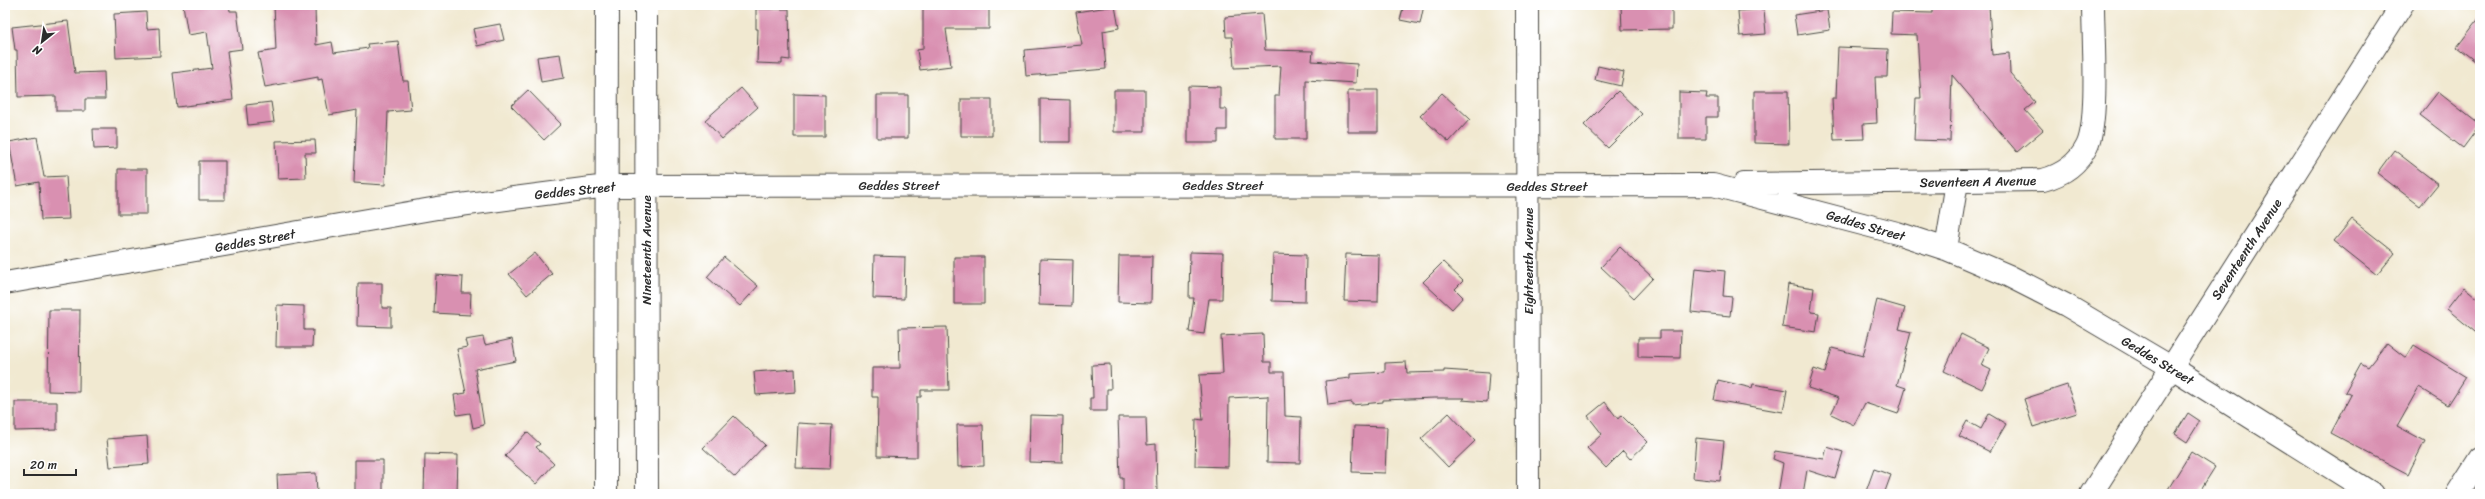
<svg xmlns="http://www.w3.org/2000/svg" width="2485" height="499" font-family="Sriracha,sans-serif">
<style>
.building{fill:#d990b1}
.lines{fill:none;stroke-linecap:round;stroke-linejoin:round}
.minor-casing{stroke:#494844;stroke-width:24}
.minor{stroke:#fff;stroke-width:22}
.labels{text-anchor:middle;stroke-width:4;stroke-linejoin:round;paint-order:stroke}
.street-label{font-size:13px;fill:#2b2b2b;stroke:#fff}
</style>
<rect width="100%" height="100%" fill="#fff"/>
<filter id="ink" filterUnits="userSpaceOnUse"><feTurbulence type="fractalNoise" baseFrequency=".025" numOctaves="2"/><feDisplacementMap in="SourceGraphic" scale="8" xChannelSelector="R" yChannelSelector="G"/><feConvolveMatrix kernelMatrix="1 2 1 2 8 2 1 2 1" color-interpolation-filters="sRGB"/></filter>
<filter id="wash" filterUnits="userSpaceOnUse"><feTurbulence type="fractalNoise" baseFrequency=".012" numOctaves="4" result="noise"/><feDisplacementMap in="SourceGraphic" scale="16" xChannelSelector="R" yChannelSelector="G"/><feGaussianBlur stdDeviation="0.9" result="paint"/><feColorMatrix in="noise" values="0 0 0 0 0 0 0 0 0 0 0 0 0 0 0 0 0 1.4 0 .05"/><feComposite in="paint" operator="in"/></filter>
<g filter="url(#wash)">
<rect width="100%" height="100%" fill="#f1e9d1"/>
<g id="blocks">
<path class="building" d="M183,5H229L230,11H237L242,49L227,51L233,100L177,107L173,73L212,68L207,32L188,35Z
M274,5L315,7L316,45L332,42L334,53L368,48L367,44L398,41L403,81H408L411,110L388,112L385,185L354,183L357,110L329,115L322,79L318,80V77L265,87L258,53L276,50Z
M923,5L989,6V29H946L951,66L920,70L917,50L923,49Z
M1404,5H1424L1420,24L1400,20Z
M1621,5H1672V29L1622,30Z
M1932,5H1989L1992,55L2009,53L2010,73L2035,102L2025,110L2043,130L2017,152L1952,75L1950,141L1914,140L1916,98H1921L1917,35L1891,34L1892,12L1932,13Z
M1115,6L1119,28L1103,31L1106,69L1026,76L1024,50L1082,45L1076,12Z
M756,9H789L790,60L782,59V64L757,63L758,29H756Z
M1764,9L1766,34L1740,36L1738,11Z
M1827,10L1830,30L1797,35L1794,15Z
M146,12L147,29L159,28L160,56L116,58L114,14Z
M1262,14L1265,50L1313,51L1312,61L1357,64L1356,83L1306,80V139H1275V96H1279L1281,66L1234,68L1232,37H1226L1225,17Z
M2480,17V65L2457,47Z
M68,21L75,73L104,72L105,99H85V111H56V96L18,97L17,50H15L12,27Z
M500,24L504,40L477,46L473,29Z
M1838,47L1888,49L1887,77H1875L1877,123L1863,124L1864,139L1834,140L1832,98H1836Z
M560,54L564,78L541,82L537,57Z
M1598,66L1624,72L1621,86L1595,80Z
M1188,86L1220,87V109H1227V130H1218V143H1188Z
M741,88L758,107L722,139L705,120Z
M528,90L561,124L544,140L511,106Z
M1114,90H1145V132H1114Z
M1348,90H1378V132H1348Z
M1618,91L1642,114L1608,148L1584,125Z
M1754,91H1788L1789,144L1754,143Z
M1679,92L1707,93L1706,98H1718V117H1706V139H1679Z
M2438,92L2480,125L2463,148L2420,115Z
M1442,93L1470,119L1449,142L1420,116Z
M794,94L825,95V137H794Z
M877,95H908V138H877Z
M961,99H992V136H961Z
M1040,99L1070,100V142H1040Z
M271,102L274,122L248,125L246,105Z
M93,129H117V148L94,149Z
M37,137L44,177L66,176L69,219L41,220L39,182L17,186L9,142Z
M315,140L316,153H305L306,178L278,179L276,141Z
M2394,150L2438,184L2420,206L2377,173Z
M199,161H225V200H199Z
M118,169H147V214H118Z
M2352,219L2395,253L2377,275L2334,241Z
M1620,247L1653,278L1634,298L1601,267Z
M1190,252L1223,253L1222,299H1209L1204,334L1189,332L1194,298H1189Z
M535,253L552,274L527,295L509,274Z
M1273,254L1306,255L1305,302L1272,301Z
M1346,254L1379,255L1378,302L1344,301Z
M874,256L905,257L904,299L873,298Z
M1119,256H1152L1151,303L1118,302Z
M724,257L758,286L740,306L707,277Z
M954,257H984V304H954Z
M1040,259L1073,260L1072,306L1039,305Z
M1443,262L1463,281L1455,289L1463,297L1452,309L1423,282Z
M1695,268L1725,271L1723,296L1732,297L1730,316L1691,312Z
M436,275L463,277L462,293H471L470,315L434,313Z
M358,283H382V308H391V327L357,326Z
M1788,284L1814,288L1811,312L1819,313L1816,332L1782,327Z
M2464,287L2480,300V336L2447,309Z
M1877,300L1905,308L1899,329L1911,332L1897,385L1906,388L1898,414L1865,403L1854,425L1831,414L1839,398L1808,388L1814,369L1825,373L1832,348L1863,356Z
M277,305L304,306V330H313L312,347H276Z
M49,310H80L79,392L48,391Z
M947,327L949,390H921V397H917V457L877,456L878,397H872V368H900L899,328Z
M1660,331H1681L1680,358L1638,357V338H1660Z
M1263,334L1264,362H1271V372H1284L1285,416L1301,417L1300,463L1267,462L1268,396L1229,398L1228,467L1195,466L1196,419L1203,420L1199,375L1223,374L1221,336Z
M1961,334L1989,348L1981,365L1991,370L1982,389L1944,371Z
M483,337L485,345L512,339L516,361L475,369L484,425L473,428L470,413L457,415L454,395L466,393L457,349L467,347L465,340Z
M2387,343L2406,358L2414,345L2466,377L2448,405L2419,387L2397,426L2425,441L2408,474L2331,433L2351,395L2345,392L2361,363L2368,367Z
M1406,362L1407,373L1444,372V370L1489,373L1487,402L1462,400L1465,398H1434L1383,400V402L1352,405V402L1328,405L1325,381L1350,378V374L1385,372V363Z
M1110,364L1111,389H1107V411H1090V398H1093L1092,365Z
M795,369L796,392L756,395L754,372Z
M1718,380L1752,388L1753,384L1787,390L1783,412L1714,400Z
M2067,385L2077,413L2033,427L2024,399Z
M15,402H57V430L15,431Z
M1605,402L1618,419L1621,415L1648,442L1630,459L1623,451L1606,468L1587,448L1602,434L1588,416Z
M1449,413L1475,441L1448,467L1421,439Z
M2188,413L2200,421L2187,442L2175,434Z
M1989,414L2006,424L1990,452L1959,436L1967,421L1981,429Z
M1030,415L1063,416L1062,463L1029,462Z
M734,416L765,445L735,477L703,448Z
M1118,417H1146L1147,445L1156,444L1157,494H1123V478H1120Z
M798,423L832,425L830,469L796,468Z
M957,425H983L984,466L958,467Z
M1354,426L1387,427L1385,473L1352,472Z
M527,432L540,444L536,447L554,464L536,484L505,456Z
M147,436L149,464L110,467L107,439Z
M1696,438L1724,441L1720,481L1693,478Z
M1827,447L1843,452L1835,479L1807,470L1803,494H1778L1783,463L1773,459L1775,451L1824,459Z
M2191,452L2215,467L2198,494H2165Z
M425,454L458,455L457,494H424Z
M355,460H383V494H355Z
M1874,469L1891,475L1884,494H1865Z
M316,473L317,494H278L277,475Z"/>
</g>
</g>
<g filter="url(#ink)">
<use href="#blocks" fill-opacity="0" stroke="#494844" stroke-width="1"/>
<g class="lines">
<g class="minor-casing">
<path id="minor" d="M646,5L647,494
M1527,5L1528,494
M1744,184L2043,180C2062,175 2078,164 2087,146C2099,122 2093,35 2093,5
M1946,249L1957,182
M5,283L437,208L607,186L1713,185L1897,233L1946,249L2007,275L2066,305L2171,367L2373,494
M606,494L607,5
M2091,494L2402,5
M2457,494L2480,458"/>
</g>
<use href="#minor" class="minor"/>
</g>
</g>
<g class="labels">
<g class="street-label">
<text transform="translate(1978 181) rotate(-1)" y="5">Seventeen A Avenue</text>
<text x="899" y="190">Geddes Street</text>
<text x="1223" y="190">Geddes Street</text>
<text x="1547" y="191">Geddes Street</text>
<text transform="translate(575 190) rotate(-6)" y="5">Geddes Street</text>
<text transform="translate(1866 225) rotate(16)" y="5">Geddes Street</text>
<text transform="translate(255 240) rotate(-10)" y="5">Geddes Street</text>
<text transform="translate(2246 249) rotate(-57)" y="5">Seventeenth Avenue</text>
<text transform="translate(646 250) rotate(-90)" y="5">Nineteenth Avenue</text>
<text transform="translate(1528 261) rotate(-90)" y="5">Eighteenth Avenue</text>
<text transform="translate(2158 360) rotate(31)" y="5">Geddes Street</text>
</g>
</g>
<rect width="2485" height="499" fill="none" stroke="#fff" stroke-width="20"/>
<g transform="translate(42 42) rotate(210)" stroke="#ffffff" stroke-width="3" paint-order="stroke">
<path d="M0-3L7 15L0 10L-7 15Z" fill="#2b2b2b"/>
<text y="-6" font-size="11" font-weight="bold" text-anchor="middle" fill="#2b2b2b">N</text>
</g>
<path d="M24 469v6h52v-6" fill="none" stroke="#2b2b2b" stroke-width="2"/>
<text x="30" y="469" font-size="12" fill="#2b2b2b" stroke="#ffffff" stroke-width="3" paint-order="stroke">20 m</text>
</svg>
